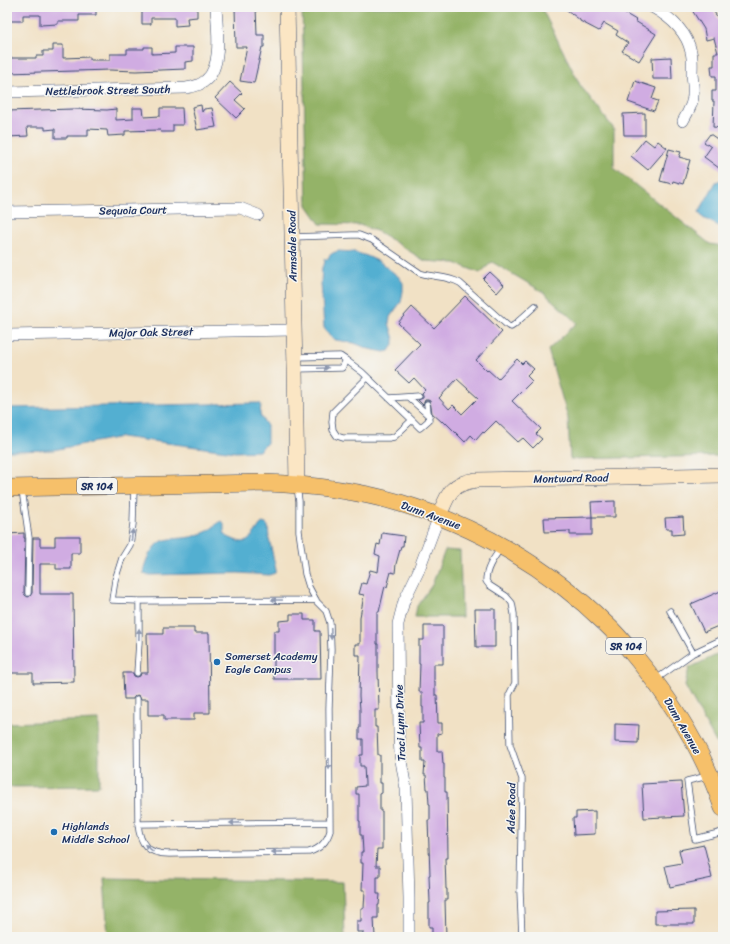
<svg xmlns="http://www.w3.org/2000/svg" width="730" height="944" font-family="Sriracha,sans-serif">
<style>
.forest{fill:#94b367;stroke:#587162}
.water{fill:#53afd1;stroke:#376f98}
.building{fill:#d0ace2;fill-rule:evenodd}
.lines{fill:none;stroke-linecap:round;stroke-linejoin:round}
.lane-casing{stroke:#3b4a6d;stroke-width:7}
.street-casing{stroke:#3b4a6d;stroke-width:12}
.secondary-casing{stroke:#3b4a6d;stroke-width:16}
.primary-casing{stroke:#3b4a6d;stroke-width:18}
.lane{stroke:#fff;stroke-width:5.5}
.street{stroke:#fff;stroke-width:11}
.secondary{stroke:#fbe6c4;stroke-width:15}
.primary{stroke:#f6c06b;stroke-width:17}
.oneway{fill:#8d97ae}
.poi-dot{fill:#1f6fb2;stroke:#f6f6f2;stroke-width:1.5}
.labels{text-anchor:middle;stroke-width:3;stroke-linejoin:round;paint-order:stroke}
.shield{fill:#f6f6f2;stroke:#5d6b8a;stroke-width:1}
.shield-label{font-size:10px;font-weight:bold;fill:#1b2f5e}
.street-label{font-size:11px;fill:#1b2f5e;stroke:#f6f6f2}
.poi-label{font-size:11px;fill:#1b2f5e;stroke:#f6f6f2;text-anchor:start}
</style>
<rect width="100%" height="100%" fill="#f6f6f2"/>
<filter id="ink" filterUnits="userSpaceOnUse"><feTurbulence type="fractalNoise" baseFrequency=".025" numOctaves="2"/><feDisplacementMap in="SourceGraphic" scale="8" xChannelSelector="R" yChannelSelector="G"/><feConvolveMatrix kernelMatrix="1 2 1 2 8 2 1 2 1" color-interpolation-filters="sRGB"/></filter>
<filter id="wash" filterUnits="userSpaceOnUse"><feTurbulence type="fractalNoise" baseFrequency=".012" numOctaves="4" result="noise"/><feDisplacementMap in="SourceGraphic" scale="16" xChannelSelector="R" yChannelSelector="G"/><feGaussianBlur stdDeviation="0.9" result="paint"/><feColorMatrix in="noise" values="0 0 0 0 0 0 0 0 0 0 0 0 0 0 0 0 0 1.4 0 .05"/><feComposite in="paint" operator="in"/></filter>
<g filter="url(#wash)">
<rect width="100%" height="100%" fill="#f1e1c5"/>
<path class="forest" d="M302,7H541L580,85L614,129V168L710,244L723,246V456L570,459L568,418L548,350L577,323L543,292L492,262L480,273L455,263L425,261L379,232L360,225L320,224L307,205Z
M445,550L460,551L462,617H415L417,606L432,585Z
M723,652V756L719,748L685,686L689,668Z
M99,720V786L7,787V723Z
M104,878L343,882L345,937H108Z"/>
<path class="water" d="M723,179V228L703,218L699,212L716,182Z
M338,251L354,252L367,256L380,262L399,277L403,283V291L401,302L390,317L389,323L394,339V343L389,351L384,352L369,349L354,343L336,340L332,338L324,328L321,283L322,267L325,263L324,259H328C329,254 333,253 338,251Z
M258,403L261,404L260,415L267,426V443L259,451L235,452L121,437L53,450L7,451V408Z
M222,521L224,523V532L226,536C247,546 247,544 260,525L262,523L266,524L268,526L269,538L276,570L275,573L269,575L238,573L148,575L144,574C143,568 145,565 147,559C160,532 171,542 195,536C200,534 208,532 212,528C216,525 217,522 222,521Z"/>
<g id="blocks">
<path class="building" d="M7,7H96V15H79V21H58V24L40,25V15H23V21H7Z
M142,7H197V17L187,18L188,25L175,26V18H151V24H142Z
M235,7H256L257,35H264V47H262L254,83L240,81L247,47H236Z
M563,7H614L636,20L635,21L656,34L639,61L622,51L628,43L616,35L618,31L604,23L599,31L580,21V20Z
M690,7H711L723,26V128L713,127L714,101H712V91H716V76H712L711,66H714V53H718L714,38L706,40L704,29Z
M53,45H63V58L90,57V60H110V54H127V49H144V47H152V54L175,53V47H193V61L185,62V69L136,71L110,70L7,73V58H36V56H43V51H53Z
M671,57L672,79H653L652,58Z
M635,81L656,88L652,99L658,101L654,111L628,102Z
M230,82L242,93L235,100L245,109L236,118L215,98Z
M201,105L202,112L204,109L212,108L216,127L197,130L192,107Z
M133,108H143L144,117L160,116V108H182L183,125H173V132H161L160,130L125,131V135L108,136L107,130L88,129V136H67V138H55V129L45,130V127H27L28,136L7,137V111L73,109L107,110L116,109V120L133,119Z
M645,113V135H624L623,114Z
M710,134L723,143V171L704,157L711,147L704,142Z
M645,139L654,146L658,141L667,148L648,170L631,156Z
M669,149L681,152L679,157L690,160L683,184L673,181L672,184L660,181Z
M490,272L504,285L497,293L483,279Z
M465,296L502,332L476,360L487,371L488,370L498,379L517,359L522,364L525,361L534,369L527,376L532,381L512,401L541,429L536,434L542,439L533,448L523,438L518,442L496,421L484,433L483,432L476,440L471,435L465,442L446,423L445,424L442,421V422L432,413L430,401L428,400H425L423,405L418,400L423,398V395L422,393L425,390L414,378L409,383L395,370L420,344L398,323L403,317L412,307L434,328ZM457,379L478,398L462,414L453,405L449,409L439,398Z
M615,501V517H592L591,502Z
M592,517V535H570V531L545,532L544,518Z
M683,517L684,534L672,535V529H666L665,518Z
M24,533V538H25L24,593L25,595L28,597L30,596L32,593L33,538H40V546H55V536H80V553H71V569H56V564H40V594H73L74,682L33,683V673H7V534Z
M382,533L404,536L403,546H401L396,564L395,573L391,572L387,587L385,586L379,612H377V644H378V672L379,710H375V727H377L378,755H380V783H382V793L380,794V811H382V849H377L376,866H380V877H377V894H380L379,905H378V918H374L375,937H363V932H357V921H361V908H364L365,890H362L363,863H361V852H363L362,835H360V821H359V794H356V787L365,786V783L364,766H360V755H363V739H359V728H360V710L359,696L360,655H355V644H360V617L364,595L359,594L362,583L366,584L370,570L378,572L380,556L375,554L377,544L380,545Z
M723,590V624L704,632L691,604Z
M475,609H495V647H476Z
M290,614H304V620H315V631H320L321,679H274V631H279V621L290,620Z
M424,626H443V664H434V681H435V695H437L438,723H442V733L437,734V751H442L443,764H444V778H445V792H447L448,858H445L446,889H447V900H445L446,937H432V927H429V903H430L429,875H430L428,820H430V804H429L428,789H427L426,775H424L425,762H422V748H420L419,723H423V707H422V692H419L420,664H419V640H424Z
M163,628H194V633H209L210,713H194V720H164V715H148V699H141L139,696L137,695L134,697L133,699H124L123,673H133L134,676L137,677L140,676L141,673H148L147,634H163Z
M615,724L639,725L638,743L615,742Z
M681,782L684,816L644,818L642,784Z
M595,811V834L574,835L573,818H576V812Z
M704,845L712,878L670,887L665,866L682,863L679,850Z
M694,910V924H655V911Z"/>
</g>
</g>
<g filter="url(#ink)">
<use href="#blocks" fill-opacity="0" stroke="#3b4a6d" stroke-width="1"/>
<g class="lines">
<g class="lane-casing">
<path id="lane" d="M292,237L352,235H359L372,240L420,273C435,278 446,275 460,283L508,326L511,327L514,325L535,306
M296,357L340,356L346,360L362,372L412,420L394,437L389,438H343L337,436L333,430L332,422L333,412L367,378
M295,369L342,368L346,360
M408,397L429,416
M389,398L419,396
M412,420L420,428L429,420L427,404
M134,488L133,524L130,545L122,558L115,580L112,600L139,601V642L137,673
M22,490L29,538L28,593
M501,548C494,558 486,568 486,581L489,585L506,596L512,603L514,614L515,683L509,695L510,745L522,779L520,891L522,937
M139,601L316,600
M670,611L693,653
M655,680L693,653L723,639
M137,699V718L138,824C140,845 148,854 169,854L309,852C320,849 327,841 330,831L329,708L331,649L330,623L326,611L317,602L309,587L305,574L299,531V501L297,487
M708,776L687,781L695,839L723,832
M138,824L330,822"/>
</g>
<g class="street-casing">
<path id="street" d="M652,7C670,17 687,32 691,52C693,59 692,67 692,74C693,84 695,95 691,105C689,110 686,116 683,121
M7,92L186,88C193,87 201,85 206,80C223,66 217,27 216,7
M7,212L240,208L258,215
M7,335L294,330
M409,937V898L406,789L400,755L399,736L398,624L404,601L418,572L439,516"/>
</g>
<g class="secondary-casing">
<path id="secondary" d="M287,7L295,369L297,485
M439,516C448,494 450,484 476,480L723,475"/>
</g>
<g class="primary-casing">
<path id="primary" d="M7,488L266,483C311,485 356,490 400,503C477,526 549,568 606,624C618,635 628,648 638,660C675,705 704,753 723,808"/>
</g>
<use href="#lane" class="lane"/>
<use href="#street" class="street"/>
<use href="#secondary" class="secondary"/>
<use href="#primary" class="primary"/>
</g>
<defs><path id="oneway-solid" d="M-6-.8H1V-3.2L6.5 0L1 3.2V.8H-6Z"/></defs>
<g class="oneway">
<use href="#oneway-solid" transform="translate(323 368) rotate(-2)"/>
<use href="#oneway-solid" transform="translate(132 535) rotate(-82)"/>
<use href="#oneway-solid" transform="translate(277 600) rotate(180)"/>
<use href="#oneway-solid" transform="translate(139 634) rotate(-89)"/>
<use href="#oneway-solid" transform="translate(331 634) rotate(88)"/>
<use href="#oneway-solid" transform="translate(329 764) rotate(90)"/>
<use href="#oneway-solid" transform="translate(235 823) rotate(179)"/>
<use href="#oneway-solid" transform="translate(149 848) rotate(-140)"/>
<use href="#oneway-solid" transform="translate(277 852) rotate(179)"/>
</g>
</g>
<g class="poi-dot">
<circle cx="217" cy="662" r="4"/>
<circle cx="54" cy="832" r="4"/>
</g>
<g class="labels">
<g class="shield">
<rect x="77" y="478" width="40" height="16" rx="3"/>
<rect x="606" y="638" width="40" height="16" rx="3"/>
</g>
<g class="shield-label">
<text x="97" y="490">SR 104</text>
<text x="626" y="650">SR 104</text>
</g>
<g class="street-label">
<text transform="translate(108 90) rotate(-1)" y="4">Nettlebrook Street South</text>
<text transform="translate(133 210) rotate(-1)" y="4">Sequoia Court</text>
<text transform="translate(292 246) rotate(-91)" y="4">Armsdale Road</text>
<text transform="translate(151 332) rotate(-1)" y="4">Major Oak Street</text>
<text transform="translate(571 478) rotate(-1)" y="4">Montward Road</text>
<text transform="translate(431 515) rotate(20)" y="4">Dunn Avenue</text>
<text transform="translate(400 723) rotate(-92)" y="4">Traci Lynn Drive</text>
<text transform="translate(683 726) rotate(60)" y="4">Dunn Avenue</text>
<text transform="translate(511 808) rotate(-89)" y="4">Adee Road</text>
</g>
<g class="poi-label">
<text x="225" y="660">Somerset Academy<tspan x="225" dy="13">Eagle Campus</tspan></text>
<text x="62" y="830">Highlands<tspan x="62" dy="13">Middle School</tspan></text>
</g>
</g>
<rect width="730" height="944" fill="none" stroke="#f6f6f2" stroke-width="24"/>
</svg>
